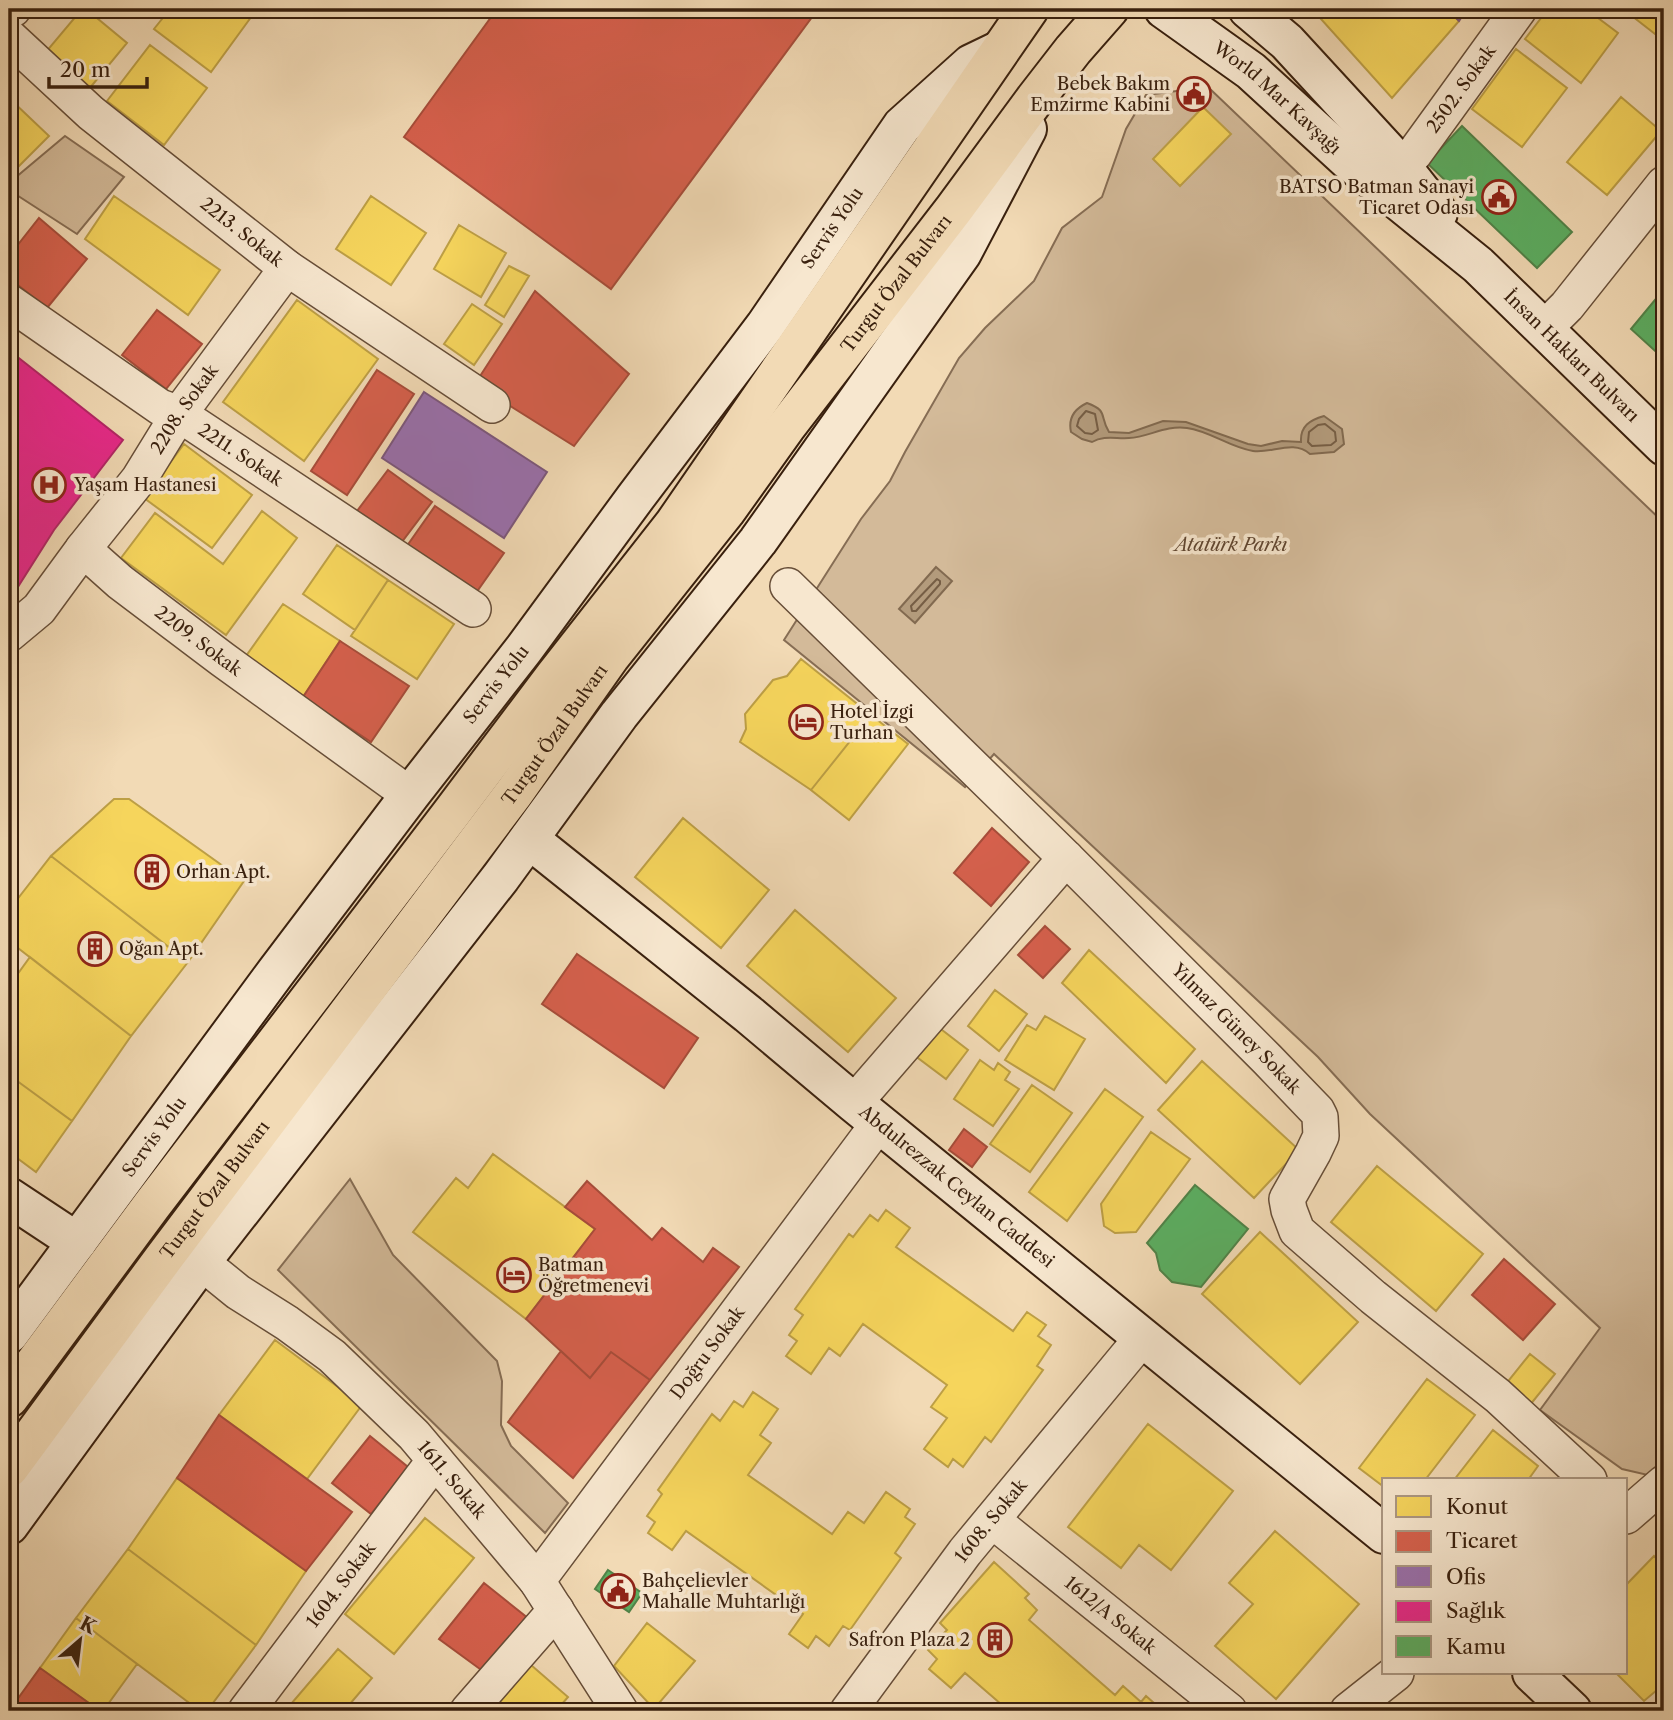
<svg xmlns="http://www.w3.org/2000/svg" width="1673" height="1720" font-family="'Libre Caslon Text',serif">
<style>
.green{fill:#d3ba99;stroke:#866d54;stroke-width:2}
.water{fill:#b39b7c;stroke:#826a50;stroke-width:2}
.homes{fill:#f6d55c;stroke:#bd9f45;stroke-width:2}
.shops{fill:#d6604d;stroke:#a74d3a;stroke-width:2}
.offices{fill:#9970ab;stroke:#7c587c;stroke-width:2}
.health{fill:#e7298a;stroke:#b32665;stroke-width:2}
.public{fill:#5aae61;stroke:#508348;stroke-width:2}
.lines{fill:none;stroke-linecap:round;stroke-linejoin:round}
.shore{stroke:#765e45;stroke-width:2}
.street-casing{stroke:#674e38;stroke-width:38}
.secondary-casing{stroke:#39200e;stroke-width:42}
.primary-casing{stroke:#39200e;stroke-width:42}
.street{stroke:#f7e7cf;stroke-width:35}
.secondary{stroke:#f7e7cf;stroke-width:38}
.primary{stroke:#f2dab5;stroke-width:38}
.labels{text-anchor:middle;stroke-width:7;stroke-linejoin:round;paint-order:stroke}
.poi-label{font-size:18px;fill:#39200e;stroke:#f7e7cf;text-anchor:start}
.street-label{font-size:18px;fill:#39200e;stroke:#f7e7cf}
.park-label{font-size:18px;font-style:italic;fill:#604631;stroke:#f7e7cf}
</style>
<rect width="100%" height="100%" fill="#f2dab5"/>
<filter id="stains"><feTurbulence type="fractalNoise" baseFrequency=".00286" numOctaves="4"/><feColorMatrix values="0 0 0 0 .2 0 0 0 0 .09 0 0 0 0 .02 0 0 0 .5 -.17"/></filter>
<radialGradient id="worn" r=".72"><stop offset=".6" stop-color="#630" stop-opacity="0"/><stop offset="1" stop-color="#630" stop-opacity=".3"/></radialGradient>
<path class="green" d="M1208,87L1664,523V1465L1652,1476L1622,1469L1540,1410L1600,1328L1370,1114L1318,1057L994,754L965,787L784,640L861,519L890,481L905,452L959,358L985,328L1034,281L1062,228L1102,197L1126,129L1146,95Z
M65,136L124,177L77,234L9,190V183Z
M350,1179L393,1255L497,1361L502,1381L501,1425L511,1446L568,1503L545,1533L278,1270Z"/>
<path class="water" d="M1087,403C1109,411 1099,416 1109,432L1129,433L1163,421L1186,422L1248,444L1261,446L1282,441L1301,442C1300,426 1310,420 1324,416L1342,429L1344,444L1334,452L1310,454C1293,439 1272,454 1253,451C1229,447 1210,431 1187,428C1165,425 1149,437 1129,438C1116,439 1104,435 1092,442L1082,439L1071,432C1068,418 1074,409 1087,403Z
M936,567L952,581L915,623L899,609Z"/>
<path class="homes" d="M82,9H86L127,43L89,89L45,53Z
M170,9H257L211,72L154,29Z
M1312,9H1447L1459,21L1392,98Z
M1548,9H1586L1618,33L1581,83L1525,39Z
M1623,9H1664V41Z
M150,45L207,88L164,145L107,101Z
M1516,49L1567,88L1522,147L1472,109Z
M1621,97L1661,131L1607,195L1567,162Z
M9,98L49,136L9,176Z
M1203,107L1231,134L1180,186L1153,159Z
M114,196L220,270L188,315L85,239Z
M371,196L426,233L391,285L336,249Z
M459,225L506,253L481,297L434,269Z
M509,266L529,276L504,317L485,305Z
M297,300L378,359L304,461L223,402Z
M472,304L502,324L474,365L444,344Z
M184,444L252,495L212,548L144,498Z
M262,511L297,538L226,635L121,558L155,513L223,564Z
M337,545L388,580L355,630L303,594Z
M388,580L454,624L417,679L351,636Z
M283,604L340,641L303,697L246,656Z
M801,659L871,715L811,790L740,742L746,729L745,714L773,680L787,676Z
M871,715L908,744L849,820L811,790Z
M114,799H129L244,881L188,962L51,856Z
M683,818L769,890L721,948L635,877Z
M51,856L188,962L131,1036L9,941V910Z
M795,910L896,998L848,1052L747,966Z
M1089,950L1195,1049L1166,1083L1062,983Z
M30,957L131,1036L72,1121L9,1075V986Z
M995,990L1027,1014L999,1051L968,1026Z
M1045,1016L1085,1039L1054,1090L1005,1060L1027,1025L1036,1030Z
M933,1023L968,1050L946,1079L910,1052Z
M980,1060L994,1070L998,1063L1010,1072L1005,1080L1019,1089L993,1126L954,1099Z
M1202,1061L1299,1150L1254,1198L1158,1110Z
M9,1075L72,1121L36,1172L9,1152Z
M1032,1085L1072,1113L1030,1172L990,1144Z
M1105,1089L1143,1117L1067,1221L1029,1192Z
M1151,1132L1190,1159L1136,1232L1115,1233L1104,1226L1101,1204Z
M493,1154L595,1229L526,1319L413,1232L456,1178L468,1188Z
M1377,1166L1483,1254L1436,1311L1331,1222Z
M886,1210L910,1228L896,1247L1013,1331L1027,1312L1046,1325L1038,1336L1051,1345L1037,1366L1043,1370L991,1442L985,1437L963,1467L953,1459L948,1467L924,1449L947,1418L931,1407L947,1385L863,1324L840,1356L829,1348L811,1374L786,1356L797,1341L789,1335L803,1315L795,1309L849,1234L853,1237L870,1215L878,1221Z
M1260,1232L1358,1322L1300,1384L1202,1294Z
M275,1340L362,1405L307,1479L219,1415Z
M1530,1354L1555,1374L1530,1405L1505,1385Z
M1427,1379L1475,1415L1425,1480H1384V1487L1359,1468Z
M753,1392L778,1409L760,1435L771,1443L748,1475L832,1534L848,1512L864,1523L886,1492L910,1509L905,1517L915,1524L895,1553L901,1558L850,1630L843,1626L829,1646L816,1636L808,1648L789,1634L803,1614L686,1531L672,1550L648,1533L655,1522L647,1516L662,1494L658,1490L712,1414L720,1421L734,1401L743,1407Z
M1148,1424L1233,1491L1171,1570L1139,1545L1121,1568L1068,1527Z
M1493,1430L1538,1466L1528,1480H1454Z
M177,1478L306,1571L256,1645L128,1549Z
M425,1518L474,1558L394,1654L345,1614Z
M1275,1531L1359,1604L1276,1699L1215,1646L1253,1604L1229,1583Z
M128,1549L256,1645L207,1711H200L76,1618Z
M1654,1556L1664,1566V1684L1644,1701L1616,1673H1626V1585Z
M994,1562L1029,1594L1025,1598L1037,1610L1029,1620L1115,1695L1123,1686L1141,1702L1146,1696L1163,1711H1009L965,1673L951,1688L929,1669L937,1659L928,1650L947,1630L940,1623Z
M76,1618L137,1664L103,1711H100L40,1668Z
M647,1623L695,1661L654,1709L614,1666Z
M338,1649L372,1678L344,1711H285Z
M531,1665L568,1697L556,1711H492Z"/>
<path class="shops" d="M497,9H818L611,289L404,137Z
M39,218L87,259L47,308L9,278V256Z
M535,291L629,374L574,446L475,384Z
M157,310L202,344L166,389L122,355Z
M377,370L414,394L347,495L311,471Z
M388,470L432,502L398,547L354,515Z
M435,506L504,553L471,600L402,553Z
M340,641L409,686L371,742L303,697Z
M992,828L1029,862L991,906L954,873Z
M1045,926L1070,949L1043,978L1018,955Z
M577,954L698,1038L664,1088L542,1004Z
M964,1129L987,1147L972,1167L949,1150Z
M587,1181L652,1240L662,1228L703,1262L713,1248L739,1267L650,1380L611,1352L590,1378L526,1319L595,1229L565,1207Z
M1504,1259L1555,1304L1523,1340L1472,1295Z
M561,1351L590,1378L611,1352L650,1380L573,1478L508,1422Z
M219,1415L352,1512L306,1571L177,1478Z
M370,1436L408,1467L371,1514L332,1483Z
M484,1583L529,1619L484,1672L439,1639Z
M40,1668L100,1711H9Z"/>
<path class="offices" d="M1447,9H1467L1459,21Z
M424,392L547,472L504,538L382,458Z"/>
<path class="health" d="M15,355L123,440L54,530L9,601V363Z"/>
<path class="public" d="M1462,126L1572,232L1537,268L1427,163Z
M1664,289V359L1631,329Z
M1195,1185L1248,1229L1201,1287L1172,1282L1160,1270L1156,1253L1147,1243Z
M608,1570L642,1593L629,1612L595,1589Z"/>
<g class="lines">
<path class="shore" d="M1086,411L1095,414L1098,430L1092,434L1085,433L1077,426L1079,419Z
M1325,424L1335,432L1336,441L1331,445L1312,446L1308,442L1309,432L1318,425Z
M937,579L940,581V584L916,611H912L911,606Z"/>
<g class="street-casing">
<g id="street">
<path d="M9,10L13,9"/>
<path id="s1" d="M9,37L91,113L287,268L492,405"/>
<path id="s2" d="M1402,167L1414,154L1519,9"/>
<path id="s3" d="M9,302L160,407L179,414L473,609"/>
<path d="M1543,330L1567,306L1664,184"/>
<path id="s4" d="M83,549L139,479L179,414L287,268"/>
<path id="s5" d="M788,586L1066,858L1267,1059L1317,1111L1320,1117L1321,1136L1313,1153L1287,1199L1289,1210L1297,1231L1373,1297L1498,1396L1589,1480"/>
<path id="s6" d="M9,634L39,609L83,549L120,582L222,659L410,795"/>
<path d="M854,1103L1066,858"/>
<path id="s7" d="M201,1262L238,1292L287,1323L332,1356L414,1435L537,1581L620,1711"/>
<path d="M1626,1516L1664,1483"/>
<path id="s8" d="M992,1520L1229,1711"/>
<path id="s9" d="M537,1581L879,1123"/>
<path id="s10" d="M246,1711L435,1460"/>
<path d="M468,1711L556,1610"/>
<path id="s11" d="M848,1711L965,1552L1143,1337"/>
<path d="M1348,1711L1396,1673"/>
</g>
</g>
<g class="secondary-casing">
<g id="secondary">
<path id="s12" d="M1164,9L1251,71L1348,160L1478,265L1664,446"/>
<path d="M1248,9L1287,42L1402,167L1438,213"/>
<path id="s13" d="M529,839L748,1014L854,1103L1384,1534"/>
<path d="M9,1197L77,1242"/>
<path id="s14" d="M9,1334L276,972L410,795L524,649L635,498L765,326L902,126L971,64L998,51"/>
<path d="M9,1525L201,1262L501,877L619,715L758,541L962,253L1027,129"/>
<path d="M1532,1673L1572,1711"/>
</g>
</g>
<g class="primary-casing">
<g id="primary">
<path d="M9,1398L152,1205L450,815L554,677L674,524L1029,9"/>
<path id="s15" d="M9,1468L163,1259L514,793L610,657L726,511L786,427L954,209L1035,99L1073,50L1109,9"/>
</g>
</g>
<use href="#street" class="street"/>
<use href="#secondary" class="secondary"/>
<use href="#primary" class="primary"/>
</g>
<defs>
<g id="civic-ring" transform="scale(1.75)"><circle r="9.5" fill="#f7e7cf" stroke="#8f2418" stroke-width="1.5"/><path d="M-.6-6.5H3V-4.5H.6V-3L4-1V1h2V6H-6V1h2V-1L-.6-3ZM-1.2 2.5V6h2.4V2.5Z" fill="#8f2418"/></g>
<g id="hospital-ring" transform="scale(1.75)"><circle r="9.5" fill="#f7e7cf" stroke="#8f2418" stroke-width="1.5"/><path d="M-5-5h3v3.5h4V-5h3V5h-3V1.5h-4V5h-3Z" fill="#8f2418"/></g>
<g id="hotel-ring" transform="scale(1.75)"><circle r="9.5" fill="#f7e7cf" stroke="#8f2418" stroke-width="1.5"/><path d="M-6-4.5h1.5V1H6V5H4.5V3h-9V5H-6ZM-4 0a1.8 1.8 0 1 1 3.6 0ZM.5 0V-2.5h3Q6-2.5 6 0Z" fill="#8f2418"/></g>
<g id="building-ring" transform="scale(1.75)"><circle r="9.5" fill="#f7e7cf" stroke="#8f2418" stroke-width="1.5"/><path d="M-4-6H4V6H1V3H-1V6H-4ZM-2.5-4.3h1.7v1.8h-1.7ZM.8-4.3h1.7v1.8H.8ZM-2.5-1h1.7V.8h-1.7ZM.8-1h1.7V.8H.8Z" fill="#8f2418"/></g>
</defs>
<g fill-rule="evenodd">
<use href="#civic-ring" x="1194" y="94"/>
<use href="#civic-ring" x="1499" y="197"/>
<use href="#hospital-ring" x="49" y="485"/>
<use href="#hotel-ring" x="806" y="722"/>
<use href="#building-ring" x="152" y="872"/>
<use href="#building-ring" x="95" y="949"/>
<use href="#hotel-ring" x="514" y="1275"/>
<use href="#civic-ring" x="618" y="1591"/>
<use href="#building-ring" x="995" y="1640"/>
</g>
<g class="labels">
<g class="poi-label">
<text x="1170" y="90" text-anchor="end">Bebek Bakım<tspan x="1170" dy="21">Emzirme Kabini</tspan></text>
<text x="1474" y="193" text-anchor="end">BATSO Batman Sanayi<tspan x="1474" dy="21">Ticaret Odası</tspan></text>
<text x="74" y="491">Yaşam Hastanesi</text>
<text x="830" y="718">Hotel İzgi<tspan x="830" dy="21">Turhan</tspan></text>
<text x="176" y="878">Orhan Apt.</text>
<text x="119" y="955">Oğan Apt.</text>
<text x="538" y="1271">Batman<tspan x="538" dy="21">Öğretmenevi</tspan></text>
<text x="642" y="1587">Bahçelievler<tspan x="642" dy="21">Mahalle Muhtarlığı</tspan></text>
<text x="970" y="1646" text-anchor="end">Safron Plaza 2</text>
</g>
<g class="street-label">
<text dy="6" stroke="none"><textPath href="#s2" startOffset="98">2502. Sokak</textPath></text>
<text dy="6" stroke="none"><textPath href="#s12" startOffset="144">World Mar Kavşağı</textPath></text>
<text dy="6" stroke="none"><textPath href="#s14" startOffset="1379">Servis Yolu</textPath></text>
<text dy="6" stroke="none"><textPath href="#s1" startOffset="304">2213. Sokak</textPath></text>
<text dy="6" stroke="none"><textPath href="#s15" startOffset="1480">Turgut Özal Bulvarı</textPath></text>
<text dy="6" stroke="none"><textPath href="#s12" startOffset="536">İnsan Hakları Bulvarı</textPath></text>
<text dy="6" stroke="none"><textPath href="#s4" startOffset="173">2208. Sokak</textPath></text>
<text dy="6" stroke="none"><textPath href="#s3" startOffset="278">2211. Sokak</textPath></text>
<text dy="6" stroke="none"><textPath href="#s6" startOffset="261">2209. Sokak</textPath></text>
<text dy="6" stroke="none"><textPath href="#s14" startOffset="812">Servis Yolu</textPath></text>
<text dy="6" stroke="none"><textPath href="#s15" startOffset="914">Turgut Özal Bulvarı</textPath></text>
<text dy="6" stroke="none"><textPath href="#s5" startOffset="630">Yılmaz Güney Sokak</textPath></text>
<text dy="6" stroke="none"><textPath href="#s14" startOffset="245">Servis Yolu</textPath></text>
<text dy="6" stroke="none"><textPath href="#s13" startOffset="551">Abdulrezzak Ceylan Caddesi</textPath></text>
<text dy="6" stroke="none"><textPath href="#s15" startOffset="346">Turgut Özal Bulvarı</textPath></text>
<text dy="6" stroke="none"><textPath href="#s9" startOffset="285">Doğru Sokak</textPath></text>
<text dy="6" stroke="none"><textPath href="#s7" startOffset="334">1611. Sokak</textPath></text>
<text dy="6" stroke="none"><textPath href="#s11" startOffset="238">1608. Sokak</textPath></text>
<text dy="6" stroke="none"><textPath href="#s10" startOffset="158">1604. Sokak</textPath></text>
<text dy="6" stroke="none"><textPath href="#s8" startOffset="152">1612/A Sokak</textPath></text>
</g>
<g class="park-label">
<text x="1231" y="551">Atatürk Parkı</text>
</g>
</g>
<rect width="1673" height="1720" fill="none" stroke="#f2dab5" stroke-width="35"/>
<rect x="10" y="10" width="1652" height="1699" fill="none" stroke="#39200e" stroke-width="3.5"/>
<rect x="18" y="18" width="1638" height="1685" fill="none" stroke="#39200e" stroke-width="2"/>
<rect x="1382" y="1478" width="245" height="196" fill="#f7e7cf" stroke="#ab9782" stroke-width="2"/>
<rect x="1396" y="1496" width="35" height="21" fill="#f6d55c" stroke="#ab9782" stroke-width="2"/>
<text x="1446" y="1514" font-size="21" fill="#39200e">Konut</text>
<rect x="1396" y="1531" width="35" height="21" fill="#d6604d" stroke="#ab9782" stroke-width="2"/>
<text x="1446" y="1548" font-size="21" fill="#39200e">Ticaret</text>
<rect x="1396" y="1566" width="35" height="21" fill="#9970ab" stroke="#ab9782" stroke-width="2"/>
<text x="1446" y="1584" font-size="21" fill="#39200e">Ofis</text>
<rect x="1396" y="1601" width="35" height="21" fill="#e7298a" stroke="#ab9782" stroke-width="2"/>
<text x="1446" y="1618" font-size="21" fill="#39200e">Sağlık</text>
<rect x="1396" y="1636" width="35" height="21" fill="#5aae61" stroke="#ab9782" stroke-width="2"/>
<text x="1446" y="1654" font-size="21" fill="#39200e">Kamu</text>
<g transform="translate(80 1640) rotate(28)" stroke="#f7e7cf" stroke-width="5" paint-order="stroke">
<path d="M0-5L12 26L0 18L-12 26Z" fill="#39200e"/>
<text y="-10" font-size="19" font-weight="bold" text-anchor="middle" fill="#39200e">K</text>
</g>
<path d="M49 77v10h98v-10" fill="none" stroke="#39200e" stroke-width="3.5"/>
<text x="60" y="77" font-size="21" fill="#39200e" stroke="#f7e7cf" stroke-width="5" paint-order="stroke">20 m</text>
<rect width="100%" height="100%" filter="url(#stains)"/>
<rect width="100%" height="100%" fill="url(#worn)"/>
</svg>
